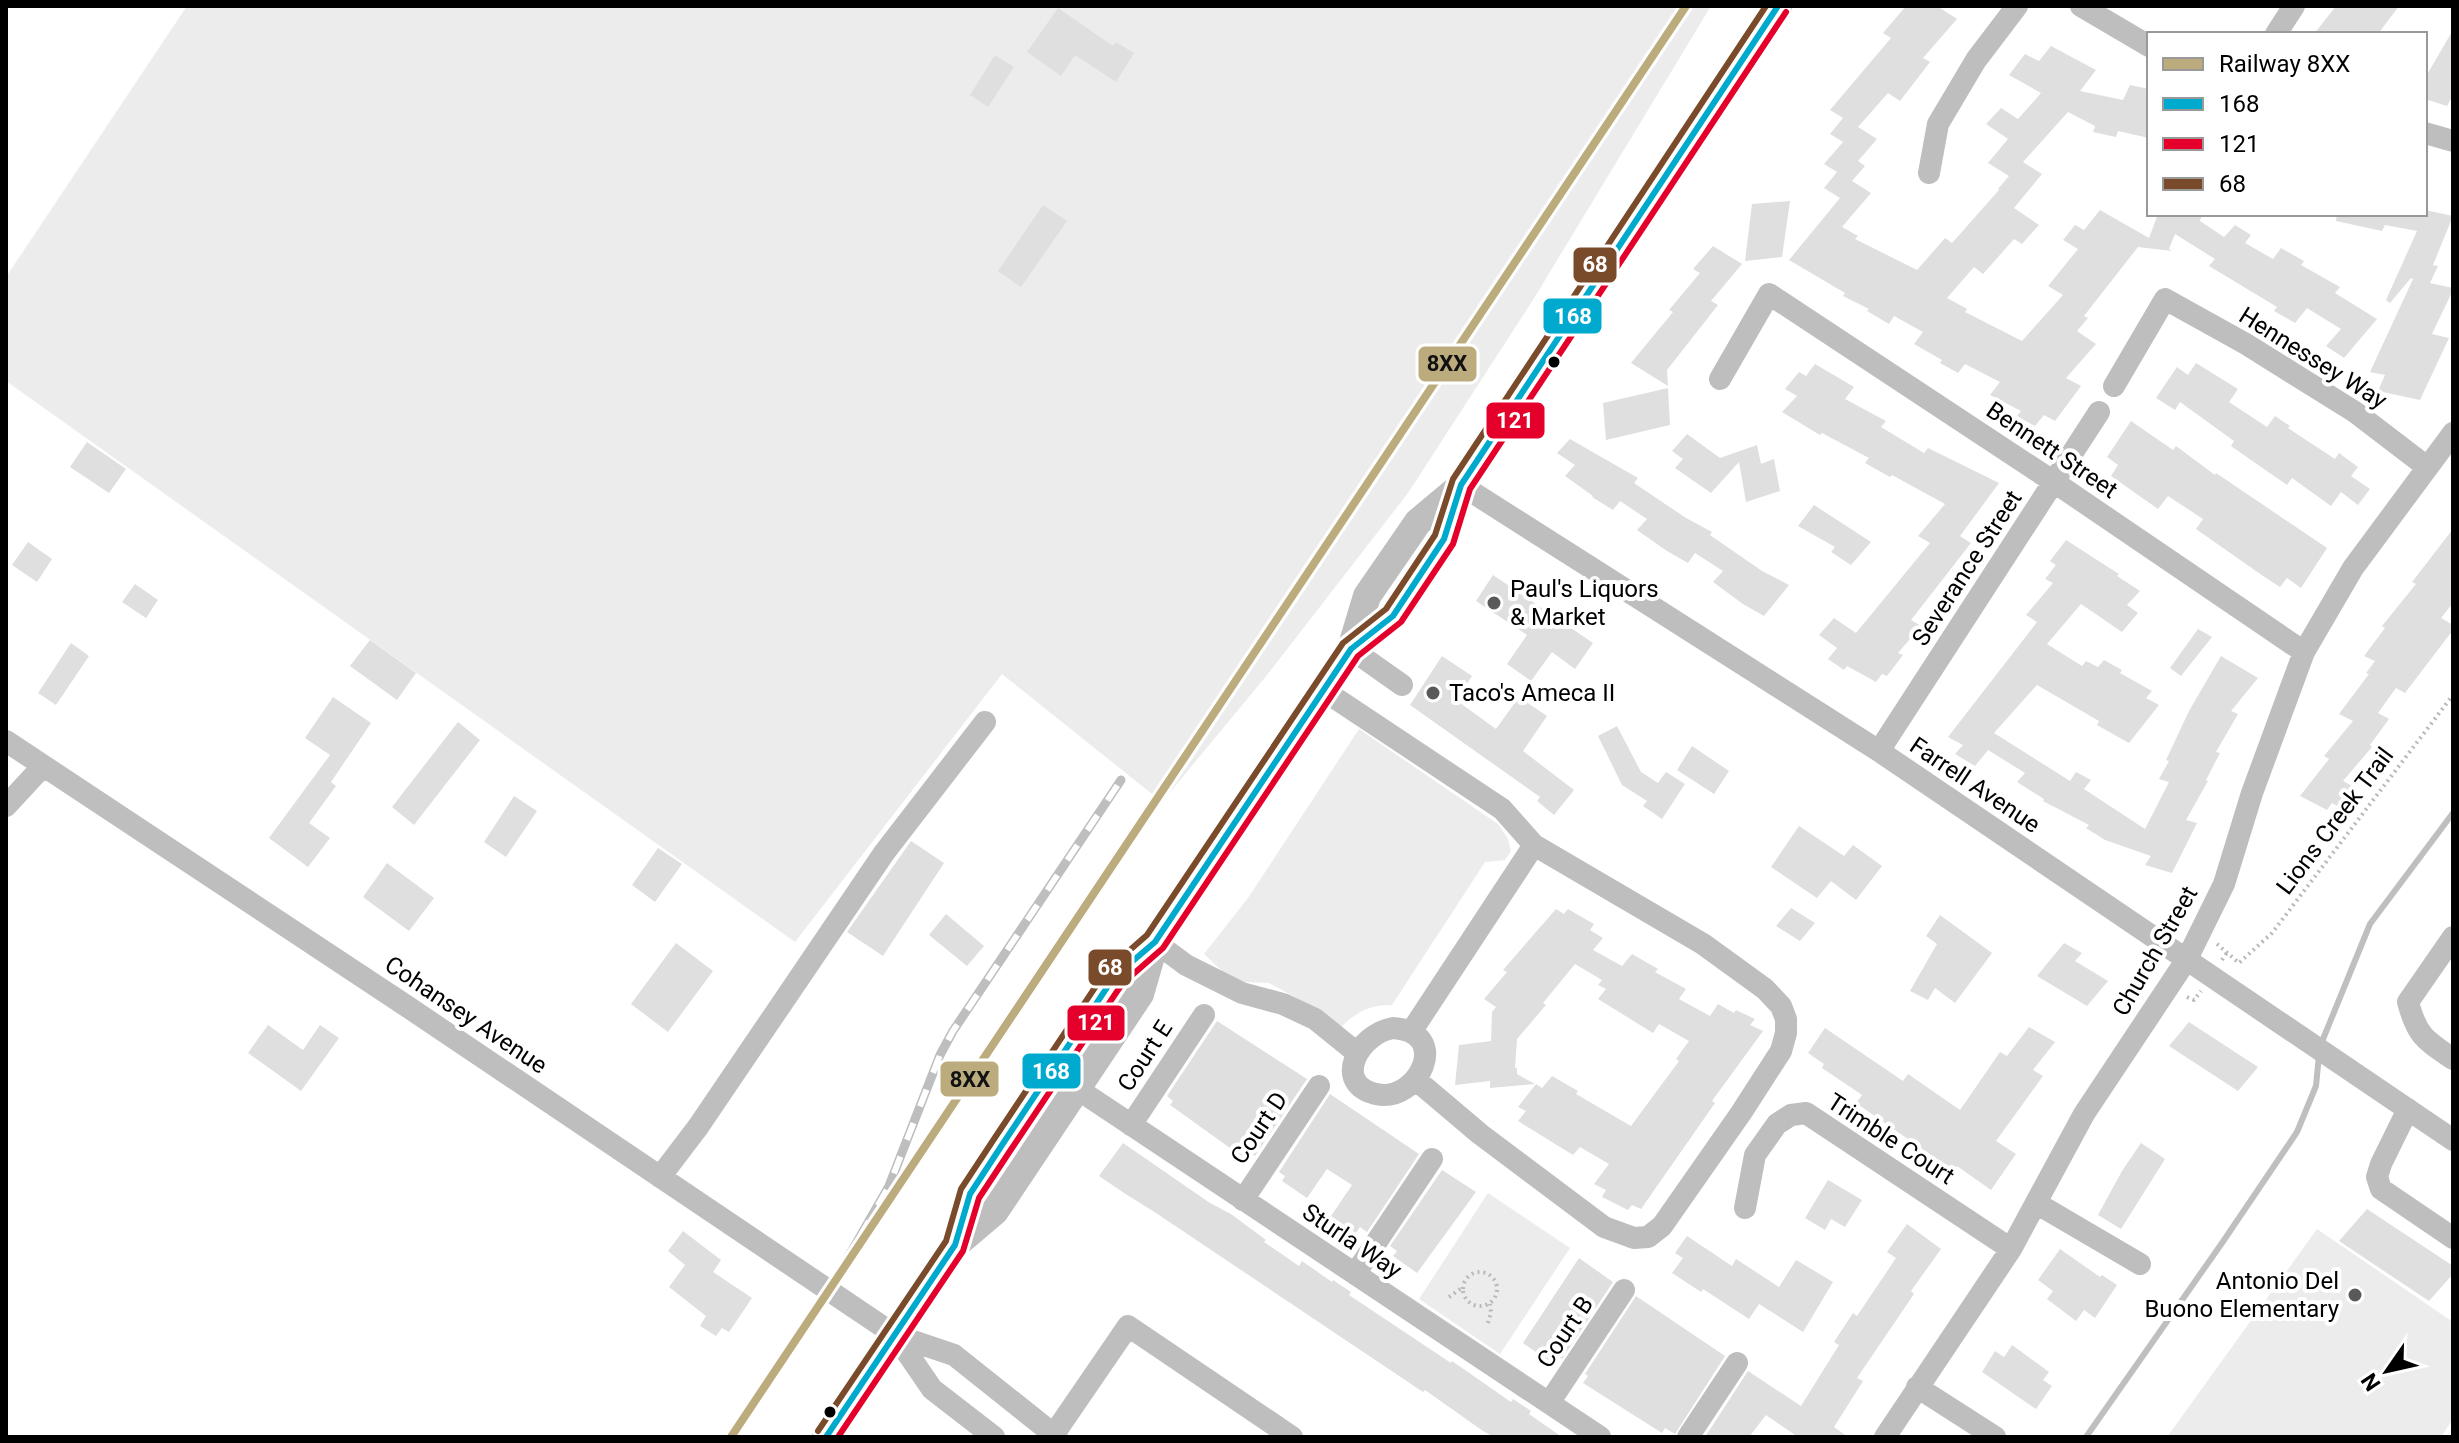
<svg xmlns="http://www.w3.org/2000/svg" width="2459" height="1443" font-family="Roboto,sans-serif">
<style>
.green{fill:#ececec}
.lines{fill:none;stroke-linecap:round;stroke-linejoin:round}
.stream{stroke:#bfbfbf;stroke-width:6}
.building{fill:#dfdfdf}
.path{stroke:#b9b9b9;stroke-width:4;stroke-dasharray:2 4;stroke-linecap:butt}
.minor{stroke:#bebebe;stroke-width:22}
.major{stroke:#bebebe;stroke-width:28}
.rail-casing{stroke:#bebebe;stroke-width:9}
.rail{stroke:#fff;stroke-width:6;stroke-dasharray:18;stroke-linecap:butt}
.bus-1-casing{stroke:#fff;stroke-width:12}
.bus-2-casing{stroke:#fff;stroke-width:12}
.bus-3-casing{stroke:#fff;stroke-width:12}
.bus-1{stroke:#00a9ce;stroke-width:6}
.bus-2{stroke:#e4002b;stroke-width:6}
.bus-3{stroke:#7a4b2a;stroke-width:6}
.rail-1-casing{stroke:#fff;stroke-width:14}
.rail-1{stroke:#bcab7d;stroke-width:8}
.bus-dot{fill:#000;stroke:#fff;stroke-width:3}
.poi-dot{fill:#595959;stroke:#fff;stroke-width:3}
.labels{text-anchor:middle;stroke-width:8;stroke-linejoin:round;paint-order:stroke}
.street-label{font-size:24px;fill:#000;stroke:#fff}
.poi-label{font-size:24px;fill:#000;stroke:#fff;text-anchor:start}
.line-badge{stroke:#fff;stroke-width:3}
.badge-label{font-size:22px;text-anchor:middle;font-weight:bold;fill:#fff}
.pale-badge-label{font-size:22px;text-anchor:middle;font-weight:bold;fill:#111}
</style>
<rect width="100%" height="100%" fill="#fff"/>
<path class="green" d="M187,6H1711L1533,300L1408,493L1267,675L1162,802L1002,674L795,942L6,381V277Z
M1359,729L1498,824L1508,839L1511,851L1505,860L1485,862L1392,1005C1369,1004 1353,1014 1338,1030L1304,1002L1269,983L1245,982L1224,973L1204,954L1248,898Z
M1488,1193L1570,1248L1500,1354L1419,1299Z
M2317,1229L2453,1322V1419L2441,1437H2167Z"/>
<g class="lines">
<path class="stream" d="M2321,1044L2370,924L2453,813
M2086,1437L2222,1243L2297,1132L2316,1086L2319,1055"/>
</g>
<path class="building" d="M1906,6H1937L1957,19L1923,58L1930,62L1900,101L1888,93L1858,127L1877,139L1858,161L1865,166L1852,181L1871,193L1842,227L1858,236L1855,239L1917,270L1945,238L1952,243L1999,190L1998,189L2009,176L1988,163L2008,139L1986,124L2001,108L2018,119L2041,93L2009,75L2025,54L2039,61L2051,46L2096,70L2080,91L2123,100L2130,85L2149,89V138L2118,131L2116,137L2093,132L2095,126L2068,112L2023,162L2042,174L2014,208L2039,225L2022,244L2014,239L1983,274L1974,267L1947,298L1967,309L1965,312L2022,341L2063,295L2048,286L2078,249L2063,240L2075,225L2084,230L2100,210L2149,238L2158,214H2202L2200,221L2224,237L2235,225L2251,235L2245,243L2273,259L2281,248L2304,261L2301,265L2340,287L2335,293L2377,319L2344,358L2326,346L2341,329L2307,308L2295,323L2274,311L2277,307L2209,266L2215,259L2175,234L2169,249L2172,251L2138,247L2084,316L2088,318L2077,331L2096,344L2066,378L2081,386L2055,421L2044,415L2035,426L2017,416L2021,411L1990,395L2000,382L1965,364L1958,373L1940,363L1942,360L1914,344L1923,332L1894,316L1889,324L1867,311L1869,309L1843,296L1845,293L1789,260L1840,198L1824,188L1837,172L1824,164L1843,142L1830,134L1843,118L1830,110L1891,38L1883,33Z
M2336,6H2399L2378,34H2314Z
M1058,8L1113,46L1116,42L1134,53L1116,82L1075,55L1061,76L1027,52Z
M2453,30V95L2447,106L2425,99V78Z
M995,55L1014,67L988,107L970,95Z
M1790,201L1782,257L1745,261L1752,204Z
M1043,205L1067,221L1021,287L998,271Z
M2425,210L2453,216L2433,265L2438,266L2430,283L2453,288V290L2432,334L2449,338L2420,400L2378,391L2385,375L2370,372L2413,279L2411,278L2390,303L2386,300L2417,231L2385,225L2382,231L2336,221L2337,214H2425Z
M1713,246L1742,264L1711,301L1718,305L1667,370L1668,386L1631,363L1673,312L1669,310L1700,273L1693,269Z
M2196,363L2238,389L2229,402L2267,427L2275,416L2290,426L2288,428L2335,459L2339,453L2358,467L2351,476L2370,489L2358,505L2341,492L2331,506L2292,478L2287,485L2231,446L2234,441L2180,402L2175,410L2156,398L2177,367L2188,375Z
M1815,364L1854,387L1845,399L1886,421L1881,427L1924,453L1928,448L1999,483L1960,536L1971,543L1911,620L1921,626L1898,653L1903,655L1887,676L1882,674L1876,682L1847,666L1844,670L1828,659L1837,648L1819,635L1834,618L1856,633L1930,543L1918,536L1945,504L1892,475L1890,477L1865,463L1869,458L1822,433L1820,435L1782,412L1797,396L1785,389L1799,372L1806,376Z
M1668,388L1670,425L1606,440L1603,403Z
M2131,421L2173,450L2176,446L2215,475L2216,473L2327,548L2301,588L2287,578L2280,587L2263,576L2196,529L2203,519L2168,496L2158,509L2111,476L2118,465L2107,457Z
M1687,434L1720,458L1757,445L1761,464L1774,459L1780,491L1746,502L1739,462L1711,493L1675,468L1683,459L1672,451Z
M1570,439L1638,478L1634,483L1686,518L1712,532L1710,535L1762,571L1789,585L1764,616L1743,604L1713,582L1723,571L1695,553L1688,563L1667,551L1637,530L1647,519L1620,501L1613,510L1592,497L1593,496L1565,476L1575,465L1557,453Z
M87,442L126,469L109,493L70,467Z
M1814,505L1871,542L1851,565L1831,552L1835,547L1798,526Z
M2453,529V603L2441,618L2453,625V630L2405,693L2396,688L2378,713L2389,719L2370,745L2372,747L2343,781L2352,786L2337,806L2332,803L2327,810L2300,796L2329,759L2324,756L2353,721L2339,714L2369,674L2366,673L2375,661L2364,656L2385,628L2382,626L2416,584L2412,582Z
M2066,540L2119,574L2117,576L2140,591L2127,605L2138,613L2122,632L2081,604L2047,644L2082,666L2086,661L2098,667L2104,660L2122,670L2120,673L2152,691L2146,698L2159,705L2129,743L2097,725L2099,721L2037,685L1994,733L2070,781L2076,772L2091,780L2084,789L2145,829L2169,782L2159,779L2169,761L2166,760L2189,711L2221,656L2258,678L2231,711L2238,714L2216,752L2220,753L2206,780L2208,781L2186,820L2197,823L2172,873L2145,865L2151,856L2105,840L2086,828L2089,825L2043,801L2044,799L2017,782L2025,773L1988,750L1975,766L1955,754L1963,745L1948,737L2037,622L2026,615L2053,583L2045,579L2056,565L2050,561Z
M28,542L52,559L37,582L12,565Z
M1493,575L1593,643L1575,669L1552,652L1531,681L1507,664L1527,635L1476,601Z
M135,584L158,600L146,618L122,602Z
M2198,629L2212,637L2181,676L2170,668Z
M370,640L416,673L397,700L350,666Z
M71,643L89,656L56,705L38,693Z
M1442,656L1472,676L1456,700L1496,729L1519,697L1547,716L1523,751L1574,790L1554,815L1537,801L1540,797L1410,705Z
M333,697L371,723L331,782L336,786L309,823L330,838L308,867L269,838L330,755L305,738Z
M458,722L480,740L414,825L392,807Z
M1617,726L1641,772L1658,783L1666,772L1685,784L1662,819L1643,806L1647,801L1622,785L1598,736Z
M1692,746L1729,771L1714,794L1677,770Z
M514,796L537,811L506,857L484,842Z
M1799,826L1844,856L1853,845L1882,866L1856,900L1831,881L1817,898L1771,867Z
M911,841L944,863L883,956L847,932Z
M658,848L682,864L655,902L632,885Z
M387,863L434,898L409,931L363,897Z
M1791,908L1815,923L1800,941L1776,926Z
M1556,909L1564,914L1568,909L1594,924L1590,930L1603,938L1593,950L1622,966L1632,954L1658,969L1655,972L1686,989L1679,999L1710,1016L1718,1004L1734,1013L1736,1010L1755,1019L1750,1025L1763,1031L1712,1101L1715,1103L1641,1209L1632,1205L1628,1210L1602,1197L1606,1190L1594,1184L1609,1164L1580,1147L1573,1155L1518,1121L1526,1111L1518,1107L1536,1084L1542,1088L1552,1076L1578,1091L1576,1094L1631,1126L1679,1061L1676,1059L1689,1041L1659,1024L1653,1033L1598,999L1606,989L1598,985L1602,980L1575,964L1543,1003L1546,1005L1517,1039L1515,1068H1517V1074L1535,1084L1490,1088V1081L1455,1085L1459,1045L1491,1041L1492,1012L1496,1007L1484,999L1507,972L1503,970Z
M946,914L984,946L967,966L929,935Z
M1940,915L1992,953L1955,1003L1935,988L1928,1000L1910,991L1937,944L1926,936Z
M676,943L713,971L668,1032L631,1004Z
M2064,943L2082,953L2075,961L2108,981L2087,1006L2037,976Z
M1217,1021L1307,1079L1255,1156L1249,1152L1244,1158L1170,1105L1173,1101L1167,1096Z
M2189,1022L2258,1067L2238,1091L2169,1046Z
M268,1025L303,1050L320,1025L339,1038L301,1091L248,1053Z
M2029,1027L2055,1042L2033,1070L2043,1076L1996,1141L2016,1154L1991,1190L1957,1166L1954,1171L1856,1103L1862,1095L1822,1068L1824,1064L1808,1053L1825,1028L1903,1081L1908,1074L1960,1110L2000,1052L2007,1056Z
M1330,1094L1419,1154L1367,1232L1360,1227L1356,1233L1331,1216L1352,1185L1327,1169L1307,1198L1282,1181L1285,1176L1279,1172Z
M1123,1143L1210,1203L1231,1214L1266,1240L1264,1242L1299,1266L1302,1261L1332,1282L1333,1280L1351,1292L1349,1295L1451,1363L1452,1361L1511,1402L1513,1399L1531,1411L1529,1414L1562,1437H1494L1483,1431L1425,1390L1423,1392L1156,1213L1124,1193L1099,1176Z
M2141,1143L2165,1159L2121,1229L2098,1215L2122,1171Z
M1442,1170L1476,1192L1417,1273L1393,1256L1397,1251L1390,1246Z
M1828,1180L1862,1200L1845,1227L1831,1219L1825,1230L1805,1218Z
M2367,1209L2453,1266V1274L2429,1301L2339,1241Z
M1907,1224L1941,1249L1911,1291L1914,1294L1857,1378L1863,1381L1834,1427L1848,1437H1798L1766,1415L1749,1437H1705L1748,1371L1801,1406L1839,1345L1834,1342L1853,1313L1857,1316L1896,1258L1887,1252Z
M683,1231L721,1260L713,1272L752,1298L729,1332L722,1328L716,1336L700,1326L706,1316L669,1287L685,1265L668,1251Z
M1687,1236L1732,1266L1736,1259L1779,1287L1796,1260L1833,1282L1803,1332L1759,1304L1749,1319L1703,1289L1701,1292L1672,1273L1683,1258L1675,1253Z
M2060,1249L2100,1277L2102,1275L2117,1285L2095,1318L2084,1310L2076,1321L2047,1299L2053,1291L2038,1280Z
M1579,1258L1613,1282L1562,1359L1554,1353L1549,1361L1523,1343Z
M1636,1296L1725,1356L1675,1434L1665,1428L1662,1433L1583,1383L1588,1376L1585,1374Z
M2012,1345L2049,1372L2043,1380L2052,1386L2036,1409L1982,1372L1995,1351L2004,1357Z"/>
<g class="lines">
<path class="path" d="M2169,923L2175,913L2184,920
M2217,944L2239,963L2272,933L2453,695
M2148,958L2138,974L2150,979
M2222,960L2228,951
M2187,997L2194,1000L2201,991
M1463 1289a17 17 0 1 1 34 0a17 17 0 1 1-34 0Z
M1449,1297L1463,1287
M1488,1323L1491,1313L1490,1304"/>
<path class="minor" d="M2081,6L2149,46
M2276,34L2294,6
M2425,133L2453,141
M1929,173L1938,124L1976,60L2017,6
M1720,379L1769,294L2054,482L2304,652
M2114,386L2165,299L2246,344L2355,412L2427,467
M1461,485L1879,751L2453,1140
M1351,649L1402,685
M1323,690L1502,809L1534,845L1703,944L1765,989L1781,1006L1786,1019V1033L1781,1051L1741,1113L1662,1226L1648,1237L1634,1238L1604,1227L1480,1134L1415,1079
M6,741L408,1007L895,1335L954,1355L1057,1437
M1879,751L2099,412
M6,806L43,766
M2453,937L2408,1002C2417,1036 2425,1040 2453,1059
M1155,942L1186,965L1242,993L1283,1004L1315,1019L1357,1053
M1393,1028C1453,1032 1418,1104 1376,1094C1332,1084 1358,1034 1393,1028Z
M1411,1032L1534,845
M1076,1088L1600,1437
M2408,1109L2381,1164L2377,1177L2381,1189L2453,1238
M1131,1125L1204,1015
M660,1177L698,1127L884,853L985,722
M1243,1200L1319,1086
M2036,1203L2140,1264
M1745,1208L1755,1155L1777,1124L1791,1115L1806,1113L2011,1249
M1355,1274L1432,1159
M895,1335L932,1389L994,1437
M1917,1387L1995,1437
M1549,1403L1624,1290
M1054,1434L1128,1326L1292,1437
M1688,1437L1737,1363
M1885,1437L2011,1249L2084,1114L2187,959L2224,884L2252,793L2304,652L2353,568L2453,433"/>
<path class="major" d="M1351,649L1367,596L1418,522L1461,486
M955,1245L970,1194L1002,1145L1114,977L1155,942L1351,649L1393,616L1444,539L1461,485L1778,6
M826,1437L955,1245L995,1211L1140,994L1155,942"/>
<g class="rail-casing">
<path id="rail" d="M842,1268L889,1186L940,1055L953,1031L1121,780"/>
</g>
<use href="#rail" class="rail"/>
<g class="bus-1-casing">
<path id="bus-1" d="M826,1437L955,1245L970,1194L1002,1145L1114,977L1155,942L1351,649L1393,616L1444,539L1461,485L1778,6"/>
</g>
<g class="bus-2-casing">
<path id="bus-2" d="M838,1437L963,1251L979,1198L1010,1151L1122,984L1163,948L1358,656L1401,622L1453,544L1470,489L1786,12"/>
</g>
<g class="bus-3-casing">
<path id="bus-3" d="M818,1431L946,1241L961,1189L994,1139L1106,971L1147,935L1343,643L1386,609L1435,535L1453,479L1766,6"/>
</g>
<use href="#bus-1" class="bus-1"/>
<use href="#bus-2" class="bus-2"/>
<use href="#bus-3" class="bus-3"/>
<g class="rail-1-casing">
<path id="rail-1" d="M731,1437L1686,6"/>
</g>
<use href="#rail-1" class="rail-1"/>
</g>
<g class="bus-dot">
<circle cx="1554" cy="362" r="7"/>
<circle cx="830" cy="1412" r="7"/>
</g>
<g class="poi-dot">
<circle cx="1494" cy="603" r="8"/>
<circle cx="1433" cy="693" r="8"/>
<circle cx="2355" cy="1295" r="8"/>
</g>
<g class="labels">
<g class="street-label">
<text transform="translate(2313 358) rotate(32)" y="8">Hennessey Way</text>
<text transform="translate(2052 450) rotate(34)" y="8">Bennett Street</text>
<text transform="translate(1967 568) rotate(-57)" y="8">Severance Street</text>
<text transform="translate(1975 785) rotate(34)" y="8">Farrell Avenue</text>
<text transform="translate(2335 821) rotate(-53)" y="8">Lions Creek Trail</text>
<text transform="translate(2155 951) rotate(-60)" y="8">Church Street</text>
<text transform="translate(466 1015) rotate(34)" y="8">Cohansey Avenue</text>
<text transform="translate(1145 1056) rotate(-57)" y="8">Court E</text>
<text transform="translate(1259 1128) rotate(-56)" y="8">Court D</text>
<text transform="translate(1891 1139) rotate(33)" y="8">Trimble Court</text>
<text transform="translate(1352 1241) rotate(34)" y="8">Sturla Way</text>
<text transform="translate(1565 1332) rotate(-56)" y="8">Court B</text>
</g>
<g class="poi-label">
<text x="1510" y="597">Paul's Liquors<tspan x="1510" dy="28">&amp; Market</tspan></text>
<text x="1449" y="701">Taco's Ameca II</text>
<text x="2339" y="1289" text-anchor="end">Antonio Del<tspan x="2339" dy="28">Buono Elementary</tspan></text>
</g>
</g>
<g class="line-badge">
<rect x="1572" y="246" width="46" height="38" rx="8" fill="#7a4b2a"/>
<rect x="1542" y="297" width="61" height="38" rx="8" fill="#00a9ce"/>
<rect x="1417" y="345" width="61" height="38" rx="8" fill="#bcab7d"/>
<rect x="1485" y="401" width="61" height="39" rx="8" fill="#e4002b"/>
<rect x="1087" y="948" width="46" height="39" rx="8" fill="#7a4b2a"/>
<rect x="1066" y="1004" width="60" height="38" rx="8" fill="#e4002b"/>
<rect x="1021" y="1052" width="61" height="38" rx="8" fill="#00a9ce"/>
<rect x="939" y="1060" width="61" height="38" rx="8" fill="#bcab7d"/>
</g>
<g class="badge-label">
<text x="1595" y="272">68</text>
<text x="1573" y="324">168</text>
<text x="1515" y="428">121</text>
<text x="1110" y="975">68</text>
<text x="1096" y="1030">121</text>
<text x="1051" y="1079">168</text>
</g>
<g class="pale-badge-label">
<text x="1447" y="371">8XX</text>
<text x="970" y="1087">8XX</text>
</g>
<rect width="2459" height="1443" fill="none" stroke="#000000" stroke-width="16"/>
<rect x="2147" y="32" width="280" height="184" fill="#ffffff" stroke="#999999" stroke-width="2"/>
<rect x="2163" y="58" width="40" height="12" fill="#bcab7d" stroke="#999999" stroke-width="2"/>
<text x="2219" y="72" font-size="24" fill="#000000">Railway 8XX</text>
<rect x="2163" y="98" width="40" height="12" fill="#00a9ce" stroke="#999999" stroke-width="2"/>
<text x="2219" y="112" font-size="24" fill="#000000">168</text>
<rect x="2163" y="138" width="40" height="12" fill="#e4002b" stroke="#999999" stroke-width="2"/>
<text x="2219" y="152" font-size="24" fill="#000000">121</text>
<rect x="2163" y="178" width="40" height="12" fill="#7a4b2a" stroke="#999999" stroke-width="2"/>
<text x="2219" y="192" font-size="24" fill="#000000">68</text>
<g transform="translate(2387 1371) rotate(236)" stroke="#ffffff" stroke-width="6" paint-order="stroke">
<path d="M0-6L14 30L0 20L-14 30Z" fill="#000000"/>
<text y="-12" font-size="22" font-weight="bold" text-anchor="middle" fill="#000000">N</text>
</g>
</svg>
